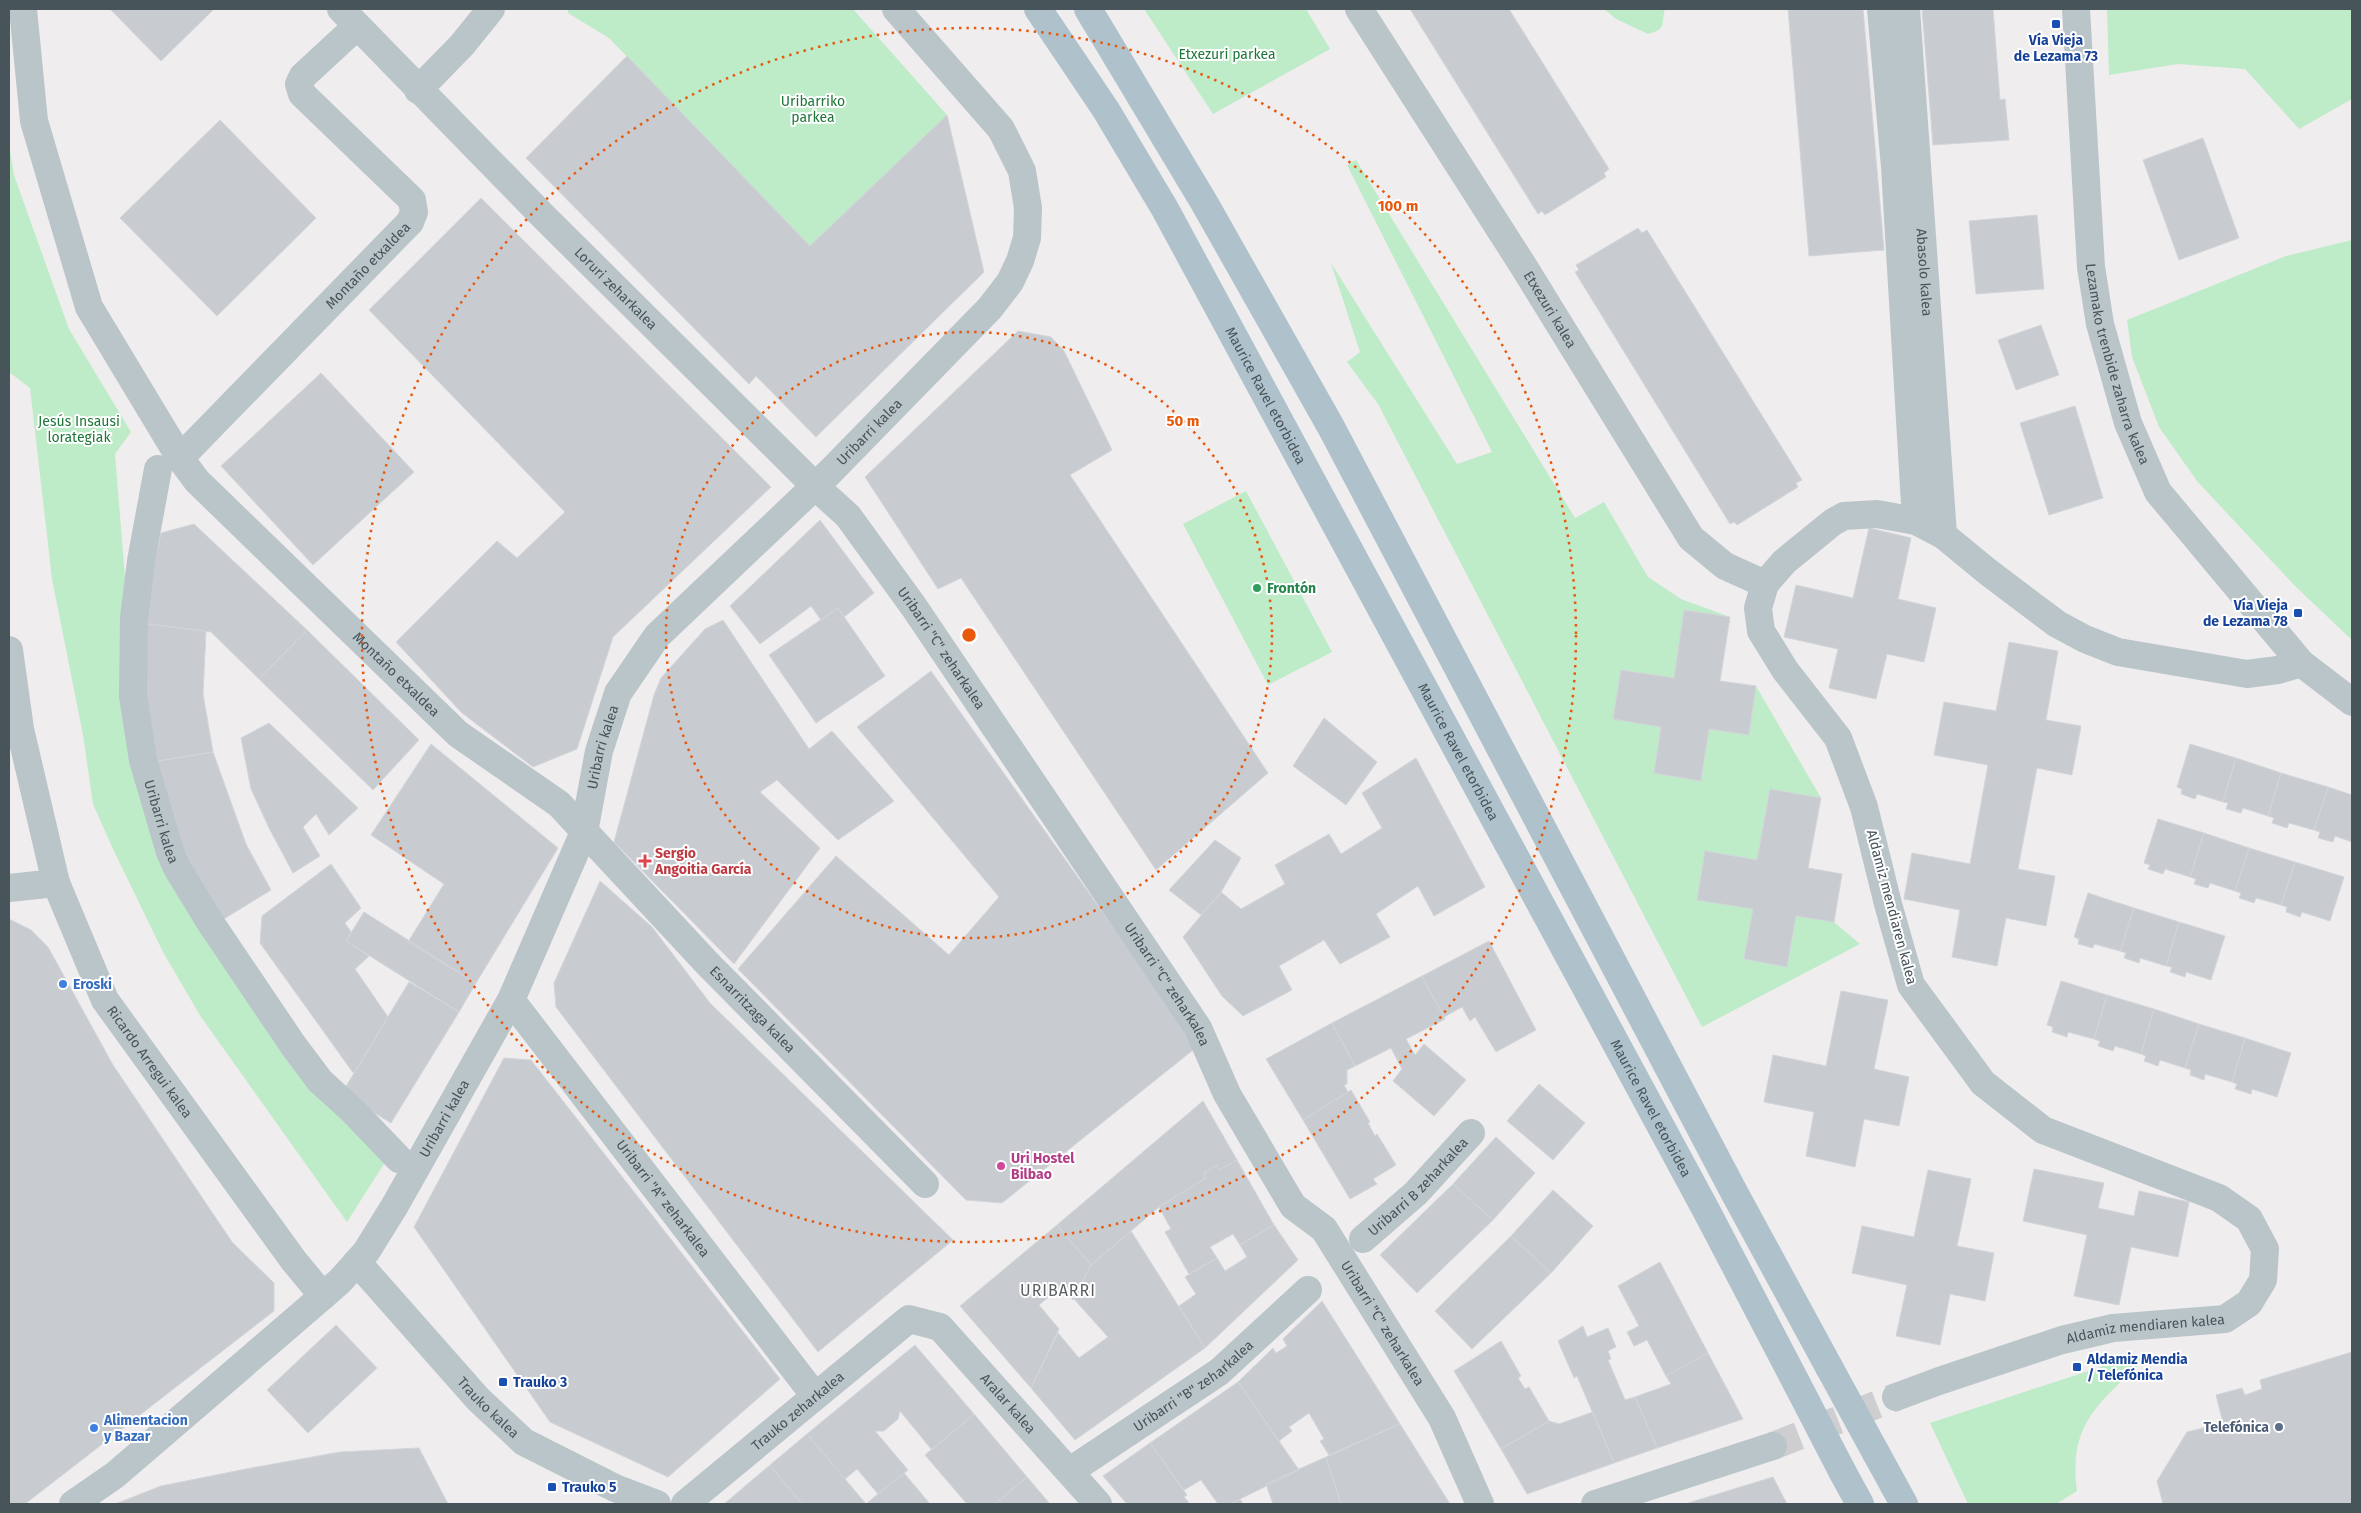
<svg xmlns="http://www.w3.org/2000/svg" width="2361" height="1513" font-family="'Fira Sans',sans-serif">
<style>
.green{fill:#beebc8}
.building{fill:#c8ccd0;stroke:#d2d5d9}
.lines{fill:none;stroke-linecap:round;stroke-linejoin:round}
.street-tunnel{stroke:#ceced0;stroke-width:28;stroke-dasharray:28 14;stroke-linecap:butt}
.street{stroke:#bac5ca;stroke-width:28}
.primary{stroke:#afc2cb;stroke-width:28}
.primary-bridge{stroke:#afc2cb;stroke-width:28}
.ring{fill:none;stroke:#e8590c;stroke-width:2.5;stroke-dasharray:2.5 5}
.transit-dot{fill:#1a4fb4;stroke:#fff;stroke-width:2}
.leisure-dot{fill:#2e9e5b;stroke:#fff;stroke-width:2}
.health-dot{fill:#e0444e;stroke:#fff;stroke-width:2}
.shop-dot{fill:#3f7fe0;stroke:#fff;stroke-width:2}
.hotel-dot{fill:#d1479c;stroke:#fff;stroke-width:2}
.service-dot{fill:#5c6f8a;stroke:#fff;stroke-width:2}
.labels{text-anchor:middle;stroke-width:4;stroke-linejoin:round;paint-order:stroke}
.transit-label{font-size:14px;font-weight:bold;fill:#164399;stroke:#fff;text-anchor:start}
.park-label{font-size:14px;fill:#1d7639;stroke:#fff}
.street-label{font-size:14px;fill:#47545a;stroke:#fff}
.leisure-label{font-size:14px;font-weight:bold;fill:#27864d;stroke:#fff;text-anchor:start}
.health-label{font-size:14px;font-weight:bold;fill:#be3a42;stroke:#fff;text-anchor:start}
.shop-label{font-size:14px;font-weight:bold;fill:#366cbe;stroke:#fff;text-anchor:start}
.hotel-label{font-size:14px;font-weight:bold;fill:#b23c85;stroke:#fff;text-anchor:start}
.service-label{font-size:14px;font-weight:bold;fill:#4e5e75;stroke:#fff;text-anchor:end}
.quarter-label{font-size:16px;letter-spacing:1px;fill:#5b5f62;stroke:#fff}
.centre{fill:#e8590c;stroke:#fff;stroke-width:2.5}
.ring-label{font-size:15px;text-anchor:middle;font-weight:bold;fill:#e8590c;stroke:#fff;stroke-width:4;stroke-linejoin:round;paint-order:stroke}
</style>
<rect width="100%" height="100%" fill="#f0edee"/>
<path class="green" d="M568,9H853L947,115L810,246L609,38L568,13Z
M1144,9H1306L1330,49L1213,114Z
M1604,9H1665C1660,26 1668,28 1648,34L1616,19Z
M2107,9H2352V99L2299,129L2245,69L2178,64L2109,75Z
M9,144L14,175L69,329L131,432L115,454L126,589L170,852L389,1156L347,1222L201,1017L163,952L113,849L93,804L83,735L52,579L30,388L9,372Z
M1356,160L1575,518L1604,502L1648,577L1681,599L1730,617L1684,610L1674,678L1621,670L1613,719L1661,727L1654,773L1701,781L1709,729L1749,735L1756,686L1821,798L1770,789L1757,860L1705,851L1697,899L1753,909L1744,959L1787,967L1796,916L1834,922L1860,944L1702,1027L1378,404L1347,362L1360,352L1331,263L1457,464L1492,452L1347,165Z
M2352,240V640L2294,585L2197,481L2159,427L2132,357L2127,320L2286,256Z
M1246,491L1332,652L1268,685L1183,524Z
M2148,1355C2105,1401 2067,1418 2077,1491L2056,1504H1968L1930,1423L2134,1356Z"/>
<path class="building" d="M110,9H214L161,61Z
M1410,9H1509L1609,169L1604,173L1606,177L1545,215L1542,211L1538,214Z
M1788,9H1863L1884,250L1809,256Z
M1922,9H1993L2000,100L2005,99L2009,140L1933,145Z
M627,56L810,246L947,115L984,272L816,437L756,376L749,384L526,158Z
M220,120L316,218L217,316L120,218Z
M2203,138L2239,238L2179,260L2143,160Z
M481,198L771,487L613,637L577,749L533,767L462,713L396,642L497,541L517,558L565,512L369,310Z
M2037,215L2044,289L1976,294L1969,221Z
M1638,228L1642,233L1647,230L1802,480L1796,483L1798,487L1737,525L1734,522L1730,524L1575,272L1579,270L1576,265Z
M2041,325L2059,375L2016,390L1998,340Z
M1018,331L1051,337L1064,351L1112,450L1070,475L1268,773L1156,870L961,578L938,589L865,477Z
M321,373L414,472L313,565L221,466Z
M2075,406L2103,498L2049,515L2020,423Z
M820,520L874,593L844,617L838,608L821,620L811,606L760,644L730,606Z
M194,524L307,630L259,679L211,632L141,623L161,533Z
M1869,528L1911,538L1898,599L1936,608L1924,662L1887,654L1876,699L1829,688L1838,649L1784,637L1796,585L1853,598Z
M838,608L885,676L816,723L769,655Z
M1684,610L1730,617L1720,681L1756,686L1749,735L1709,729L1701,781L1654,773L1661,727L1613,719L1621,670L1674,678Z
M723,620L809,749L832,731L894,801L838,840L777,780L760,792L820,848L734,964L614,842L654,695L661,678L705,629Z
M141,623L206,631L203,694L213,752L152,762L139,695Z
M307,630L419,740L373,790L259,679Z
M2009,642L2058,651L2046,720L2081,726L2072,775L2037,768L2018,869L2055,876L2046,926L2006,918L1997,966L1952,957L1960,910L1904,899L1912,853L1970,864L1988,765L1934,755L1944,702L1996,711Z
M931,671L1198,1046L1002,1203L966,1200L738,969L836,856L949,955L999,897L857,727Z
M1324,718L1377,762L1346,805L1293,766Z
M269,723L358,808L329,835L316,814L303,827L320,856L293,873L269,828L251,789L241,738Z
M431,744L558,848L476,983L408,942L444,884L371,835Z
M2190,744L2236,758L2223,802L2197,794L2195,799L2181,794L2182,789L2177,787Z
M213,752L246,844L271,890L219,922L163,812L152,762Z
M1416,758L1485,887L1434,916L1418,886L1376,914L1390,937L1340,964L1324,940L1279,966L1292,990L1243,1016L1222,996L1183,937L1221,892L1241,909L1285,884L1275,865L1329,834L1341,854L1382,828L1362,793Z
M2236,758L2281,773L2268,816L2243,808L2241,813L2226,809L2228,803L2223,802Z
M2281,773L2328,787L2314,830L2289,823L2287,828L2272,823L2274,818L2268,816Z
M2328,787L2352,795V842L2335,836L2333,842L2318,838L2320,832L2314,830Z
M1770,789L1821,798L1808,868L1842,874L1834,922L1796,916L1787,967L1744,959L1753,909L1697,900L1705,851L1757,860Z
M2158,819L2204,833L2190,877L2165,869L2163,874L2148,869L2150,865L2144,863Z
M2204,833L2249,848L2235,891L2210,883L2208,888L2194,884L2196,879L2190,877Z
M1215,840L1241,858L1221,892L1201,915L1169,890Z
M2249,848L2295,862L2281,905L2256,898L2254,903L2239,898L2241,893L2235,891Z
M2295,862L2344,877L2330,921L2302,912L2300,917L2286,912L2287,907L2281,905Z
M331,864L361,908L345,923L351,932L346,941L369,956L355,969L388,1017L354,1074L260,943L262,916Z
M600,881L652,927L710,1003L953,1240L818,1352L556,1007L554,983Z
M2088,893L2134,908L2120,951L2094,944L2093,948L2078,944L2079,939L2074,937Z
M2134,908L2179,922L2166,966L2140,958L2139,963L2124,958L2126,953L2120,951Z
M364,912L476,983L459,1012L346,941Z
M9,919L31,930L48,947L113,1065L232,1242L274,1283V1311L25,1504H9Z
M2179,922L2225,936L2211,980L2186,972L2185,977L2170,972L2172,967L2166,966Z
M1489,941L1536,1030L1496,1052L1475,1017L1470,1021L1462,1007L1444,1017L1422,976Z
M1422,976L1445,1019L1406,1039L1415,1055L1424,1044L1466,1080L1434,1116L1393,1081L1402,1069L1391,1048L1355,1066L1332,1023Z
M2061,981L2107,995L2094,1039L2068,1032L2067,1037L2052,1032L2053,1027L2047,1025Z
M409,982L459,1012L391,1123L342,1093Z
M1841,991L1888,1000L1874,1069L1909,1077L1899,1126L1864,1119L1855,1167L1806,1156L1814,1112L1764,1102L1773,1055L1826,1066Z
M2107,995L2154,1009L2141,1054L2115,1046L2113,1051L2098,1046L2100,1041L2094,1039Z
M2154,1009L2199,1024L2185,1068L2160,1060L2158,1066L2144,1061L2146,1056L2141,1054Z
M1332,1023L1355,1066L1347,1070V1084L1344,1085L1348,1092L1303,1120L1266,1059Z
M2199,1024L2245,1038L2232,1082L2205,1074L2204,1080L2190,1075L2191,1070L2185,1068Z
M2245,1038L2291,1053L2277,1097L2252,1089L2251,1094L2235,1089L2237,1084L2232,1082Z
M504,1058L531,1060L780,1379L668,1477L550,1422L414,1227Z
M1539,1084L1585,1123L1553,1160L1507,1121Z
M1351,1090L1370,1122L1368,1123L1375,1136L1377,1134L1396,1165L1373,1179L1377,1184L1350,1199L1303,1120Z
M1203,1101L1237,1160L1219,1170L1217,1165L1204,1173L1206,1178L1159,1207L1091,1265L1057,1225Z
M1496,1137L1535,1173L1493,1220L1453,1184Z
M1237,1160L1274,1225L1240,1245L1233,1234L1210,1247L1217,1258L1189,1274L1165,1232L1171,1229L1159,1207L1206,1178L1204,1173L1217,1165L1219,1170Z
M2034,1169L2104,1183L2098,1208L2134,1216L2139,1191L2189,1202L2178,1257L2131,1247L2119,1305L2074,1296L2087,1235L2023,1221Z
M1928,1170L1971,1179L1957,1246L1994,1253L1985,1301L1950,1294L1940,1345L1896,1336L1907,1285L1852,1273L1862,1226L1914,1237Z
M1453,1184L1493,1220L1417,1293L1380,1255Z
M1553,1190L1593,1226L1551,1273L1511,1236Z
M1057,1225L1091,1265L1073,1300L1061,1287L1039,1305L1059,1329L1031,1388L960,1306Z
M1274,1225L1298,1260L1205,1348L1179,1306L1196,1294L1185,1277L1217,1258L1225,1271L1247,1257L1240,1245Z
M1131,1231L1205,1348L1075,1440L1031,1388L1058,1333L1079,1358L1108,1337L1074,1299L1091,1265Z
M1511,1236L1551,1273L1472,1349L1435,1311Z
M1660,1262L1708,1353L1666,1376L1647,1340L1634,1346L1627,1332L1639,1326L1618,1286Z
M1322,1301L1400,1424L1329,1455L1320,1441L1324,1439L1309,1413L1289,1427L1292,1431L1279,1441L1238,1382L1273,1348L1276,1353L1287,1346L1283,1339Z
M336,1325L377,1368L308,1433L267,1390Z
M1583,1326L1587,1337L1608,1328L1616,1347L1608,1351L1611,1359L1608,1360L1625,1400L1635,1397L1657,1448L1614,1463L1577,1376L1574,1378L1558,1341Z
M1501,1341L1521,1376L1518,1378L1525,1389L1529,1387L1549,1421L1501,1449L1454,1371Z
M915,1345L974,1414L932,1450L900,1411L898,1419L884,1431H875L908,1470L878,1494L857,1469L845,1479L807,1434Z
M2352,1352V1504H2163L2157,1481L2187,1432L2223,1423L2216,1395L2242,1388L2245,1395L2262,1389L2260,1380Z
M1708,1353L1743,1419L1657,1448L1635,1397L1671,1384L1666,1376Z
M1238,1382L1299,1470L1230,1504H1218L1201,1480L1184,1490L1150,1443Z
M1593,1412L1614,1463L1527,1494L1501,1449L1549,1421L1559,1424Z
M974,1414L1027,1477L995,1504H967L925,1455Z
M1400,1424L1450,1504H1341L1326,1457Z
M807,1434L845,1479L866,1504H802L770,1465Z
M1150,1443L1187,1495L1184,1497L1190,1504H1127L1103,1476Z
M419,1448L448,1504H115L161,1486L251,1468L340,1452Z
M1326,1457L1341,1504H1273L1266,1484Z
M770,1465L802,1504H724Z
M904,1473L930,1504H866L878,1494Z
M1027,1477L1050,1504H995Z
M1773,1477L1787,1504H1685Z
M1240,1499L1243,1504H1230Z"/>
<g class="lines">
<path class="street-tunnel" d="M1773,1446L1896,1397"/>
<g class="street">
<path id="s1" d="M23,9L34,121L89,307L180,458L197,481L458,734L559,804L706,962L925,1184"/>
<path id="s2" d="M341,9L542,215L815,486L848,516L914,607L1198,1028L1227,1094L1293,1206L1324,1229L1442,1418L1480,1504"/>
<path id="s3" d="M1359,9L1524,267L1691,538L1725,566L1765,584"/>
<path d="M1881,9L1895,167L1916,521"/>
<path id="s4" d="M1906,9L1943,535"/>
<path id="s5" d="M2076,9L2091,267L2100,324L2128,423L2158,492L2301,663L2352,702"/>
<path d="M418,90L462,45L491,9"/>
<path id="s6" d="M180,458L410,222L414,212L412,200L302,94L299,84L303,76L356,27"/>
<path id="s7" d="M158,469L141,561L134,618L133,696L143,760L170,852L177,868L210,922L293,1045L320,1081L354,1112L399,1159"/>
<path id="s8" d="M9,650L20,729L56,883L105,1000L294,1261L323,1296"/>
<path d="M9,888L56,883"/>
<path id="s9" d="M511,1000L815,1396"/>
<path id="s10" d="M1363,1239L1416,1193L1471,1133"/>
<path id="s11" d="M357,1262L478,1399L524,1442L615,1488L657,1504"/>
<path id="s12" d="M1896,1397L1939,1381L2062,1340L2113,1328L2225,1319L2249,1303L2263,1280L2265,1249L2249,1219L2219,1198L2043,1130L1983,1083L1911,985L1888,904L1864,807L1838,738L1785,670L1761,631L1758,608L1765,584L1784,562L1833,522L1844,516L1877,514L1916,521L1943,535L1988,572L2057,624L2085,639L2118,652L2247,674L2278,670L2301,663"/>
<path id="s13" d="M1070,1471L1219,1372L1308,1290"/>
<path id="s14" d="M73,1504L115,1475L323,1296L340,1281L366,1252L394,1207L511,1000L584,832L599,751L618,693L657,636L831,471L990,308L1010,282L1020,261L1027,238L1028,208L1022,171L1001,129L896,9"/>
<path id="s15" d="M685,1504L909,1319L940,1327L1098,1504"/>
<path d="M1595,1504L1773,1446"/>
</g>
<g class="primary">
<path id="s16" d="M1038,9L1106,110L1165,209L1706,1210L1797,1384"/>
<path d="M1088,9L1205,204L1331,427L1735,1194L1829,1367"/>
<path d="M1876,1453L1904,1504"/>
<path d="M1842,1471L1860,1504"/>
</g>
<path class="primary-bridge" d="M1829,1367L1876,1453
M1797,1384L1842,1471"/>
</g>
<g class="ring">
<circle cx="969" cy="635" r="303"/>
<circle cx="969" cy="635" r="607"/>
</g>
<g class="transit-dot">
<rect x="2051" y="19" width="10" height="10" rx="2.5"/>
<rect x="2293" y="608" width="10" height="10" rx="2.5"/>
<rect x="2072" y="1362" width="10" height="10" rx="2.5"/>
<rect x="498" y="1377" width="10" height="10" rx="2.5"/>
<rect x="547" y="1482" width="10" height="10" rx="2.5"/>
</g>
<circle class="leisure-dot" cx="1257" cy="588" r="5"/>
<path class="health-dot" d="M642.5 853.5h5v5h5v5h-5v5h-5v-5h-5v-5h5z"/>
<g class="shop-dot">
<circle cx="63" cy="984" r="5"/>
<circle cx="94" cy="1428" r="5"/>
</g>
<circle class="hotel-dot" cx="1001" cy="1166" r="5"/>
<circle class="service-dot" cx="2279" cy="1427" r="5"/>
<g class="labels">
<g class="transit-label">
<text x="2056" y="45" text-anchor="middle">Vía Vieja<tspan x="2056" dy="16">de Lezama 73</tspan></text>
<text x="2288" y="610" text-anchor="end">Vía Vieja<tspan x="2288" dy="16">de Lezama 78</tspan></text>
<text x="2087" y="1364">Aldamiz Mendia<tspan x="2087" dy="16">/ Telefónica</tspan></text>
<text x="513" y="1387">Trauko 3</text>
<text x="562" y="1492">Trauko 5</text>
</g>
<g class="park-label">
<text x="1227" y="59">Etxezuri parkea</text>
<text x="813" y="106">Uribarriko<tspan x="813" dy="16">parkea</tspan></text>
<text x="79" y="426">Jesús Insausi<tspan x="79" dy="16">lorategiak</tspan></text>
</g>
<g class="street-label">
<text dy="5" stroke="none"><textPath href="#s6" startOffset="269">Montaño etxaldea</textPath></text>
<text dy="5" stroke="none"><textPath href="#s4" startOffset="264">Abasolo kalea</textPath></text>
<text dy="5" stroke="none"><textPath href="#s2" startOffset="392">Loruri zeharkalea</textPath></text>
<text dy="5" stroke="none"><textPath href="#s3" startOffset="356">Etxezuri kalea</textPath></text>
<text dy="5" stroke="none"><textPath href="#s5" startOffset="359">Lezamako trenbide zaharra kalea</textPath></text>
<text dy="5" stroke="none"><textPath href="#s16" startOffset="449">Maurice Ravel etorbidea</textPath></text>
<text dy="5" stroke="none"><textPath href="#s14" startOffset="1368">Uribarri kalea</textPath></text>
<text dy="5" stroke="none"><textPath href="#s2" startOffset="879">Uribarri "C" zeharkalea</textPath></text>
<text dy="5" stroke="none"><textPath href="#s1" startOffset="789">Montaño etxaldea</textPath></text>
<text dy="5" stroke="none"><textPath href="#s14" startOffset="948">Uribarri kalea</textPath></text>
<text dy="5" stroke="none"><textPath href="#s16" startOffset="854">Maurice Ravel etorbidea</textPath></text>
<text dy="5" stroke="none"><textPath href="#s7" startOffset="358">Uribarri kalea</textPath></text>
<text transform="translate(1892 907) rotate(75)" y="5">Aldamiz mendiaren kalea</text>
<text dy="5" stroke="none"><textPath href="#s2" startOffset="1284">Uribarri "C" zeharkalea</textPath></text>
<text dy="5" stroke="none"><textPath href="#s1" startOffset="1280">Esnarritzaga kalea</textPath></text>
<text dy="5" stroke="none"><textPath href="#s8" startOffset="441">Ricardo Arregui kalea</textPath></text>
<text dy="5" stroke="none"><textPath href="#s16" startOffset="1259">Maurice Ravel etorbidea</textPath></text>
<text dy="5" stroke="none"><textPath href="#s14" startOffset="542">Uribarri kalea</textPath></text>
<text dy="5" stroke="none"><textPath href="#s10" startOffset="76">Uribarri B zeharkalea</textPath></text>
<text dy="5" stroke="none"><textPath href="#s9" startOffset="250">Uribarri "A" zeharkalea</textPath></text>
<text dy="5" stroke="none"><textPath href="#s2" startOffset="1689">Uribarri "C" zeharkalea</textPath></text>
<text dy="5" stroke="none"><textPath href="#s12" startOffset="260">Aldamiz mendiaren kalea</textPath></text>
<text dy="5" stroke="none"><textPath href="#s13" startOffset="150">Uribarri "B" zeharkalea</textPath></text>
<text dy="5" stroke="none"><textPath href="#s15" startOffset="425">Aralar kalea</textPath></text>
<text dy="5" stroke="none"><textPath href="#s11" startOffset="196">Trauko kalea</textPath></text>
<text dy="5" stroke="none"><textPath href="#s15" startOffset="146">Trauko zeharkalea</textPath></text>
</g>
<g class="leisure-label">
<text x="1267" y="593">Frontón</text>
</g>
<g class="health-label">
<text x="655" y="858">Sergio<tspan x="655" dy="16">Angoitia García</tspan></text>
</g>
<g class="shop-label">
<text x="73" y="989">Eroski</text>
<text x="104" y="1425">Alimentacion<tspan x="104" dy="16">y Bazar</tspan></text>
</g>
<g class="hotel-label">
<text x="1011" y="1163">Uri Hostel<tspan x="1011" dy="16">Bilbao</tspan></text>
</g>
<g class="service-label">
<text x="2269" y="1432">Telefónica</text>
</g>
<g class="quarter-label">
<text x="1058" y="1296">URIBARRI</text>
</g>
</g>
<circle cx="969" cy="635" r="8" class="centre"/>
<g class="ring-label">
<text x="1398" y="211">100 m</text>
<text x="1183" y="426">50 m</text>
</g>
<rect width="2361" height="1513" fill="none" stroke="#47545a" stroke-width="20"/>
</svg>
